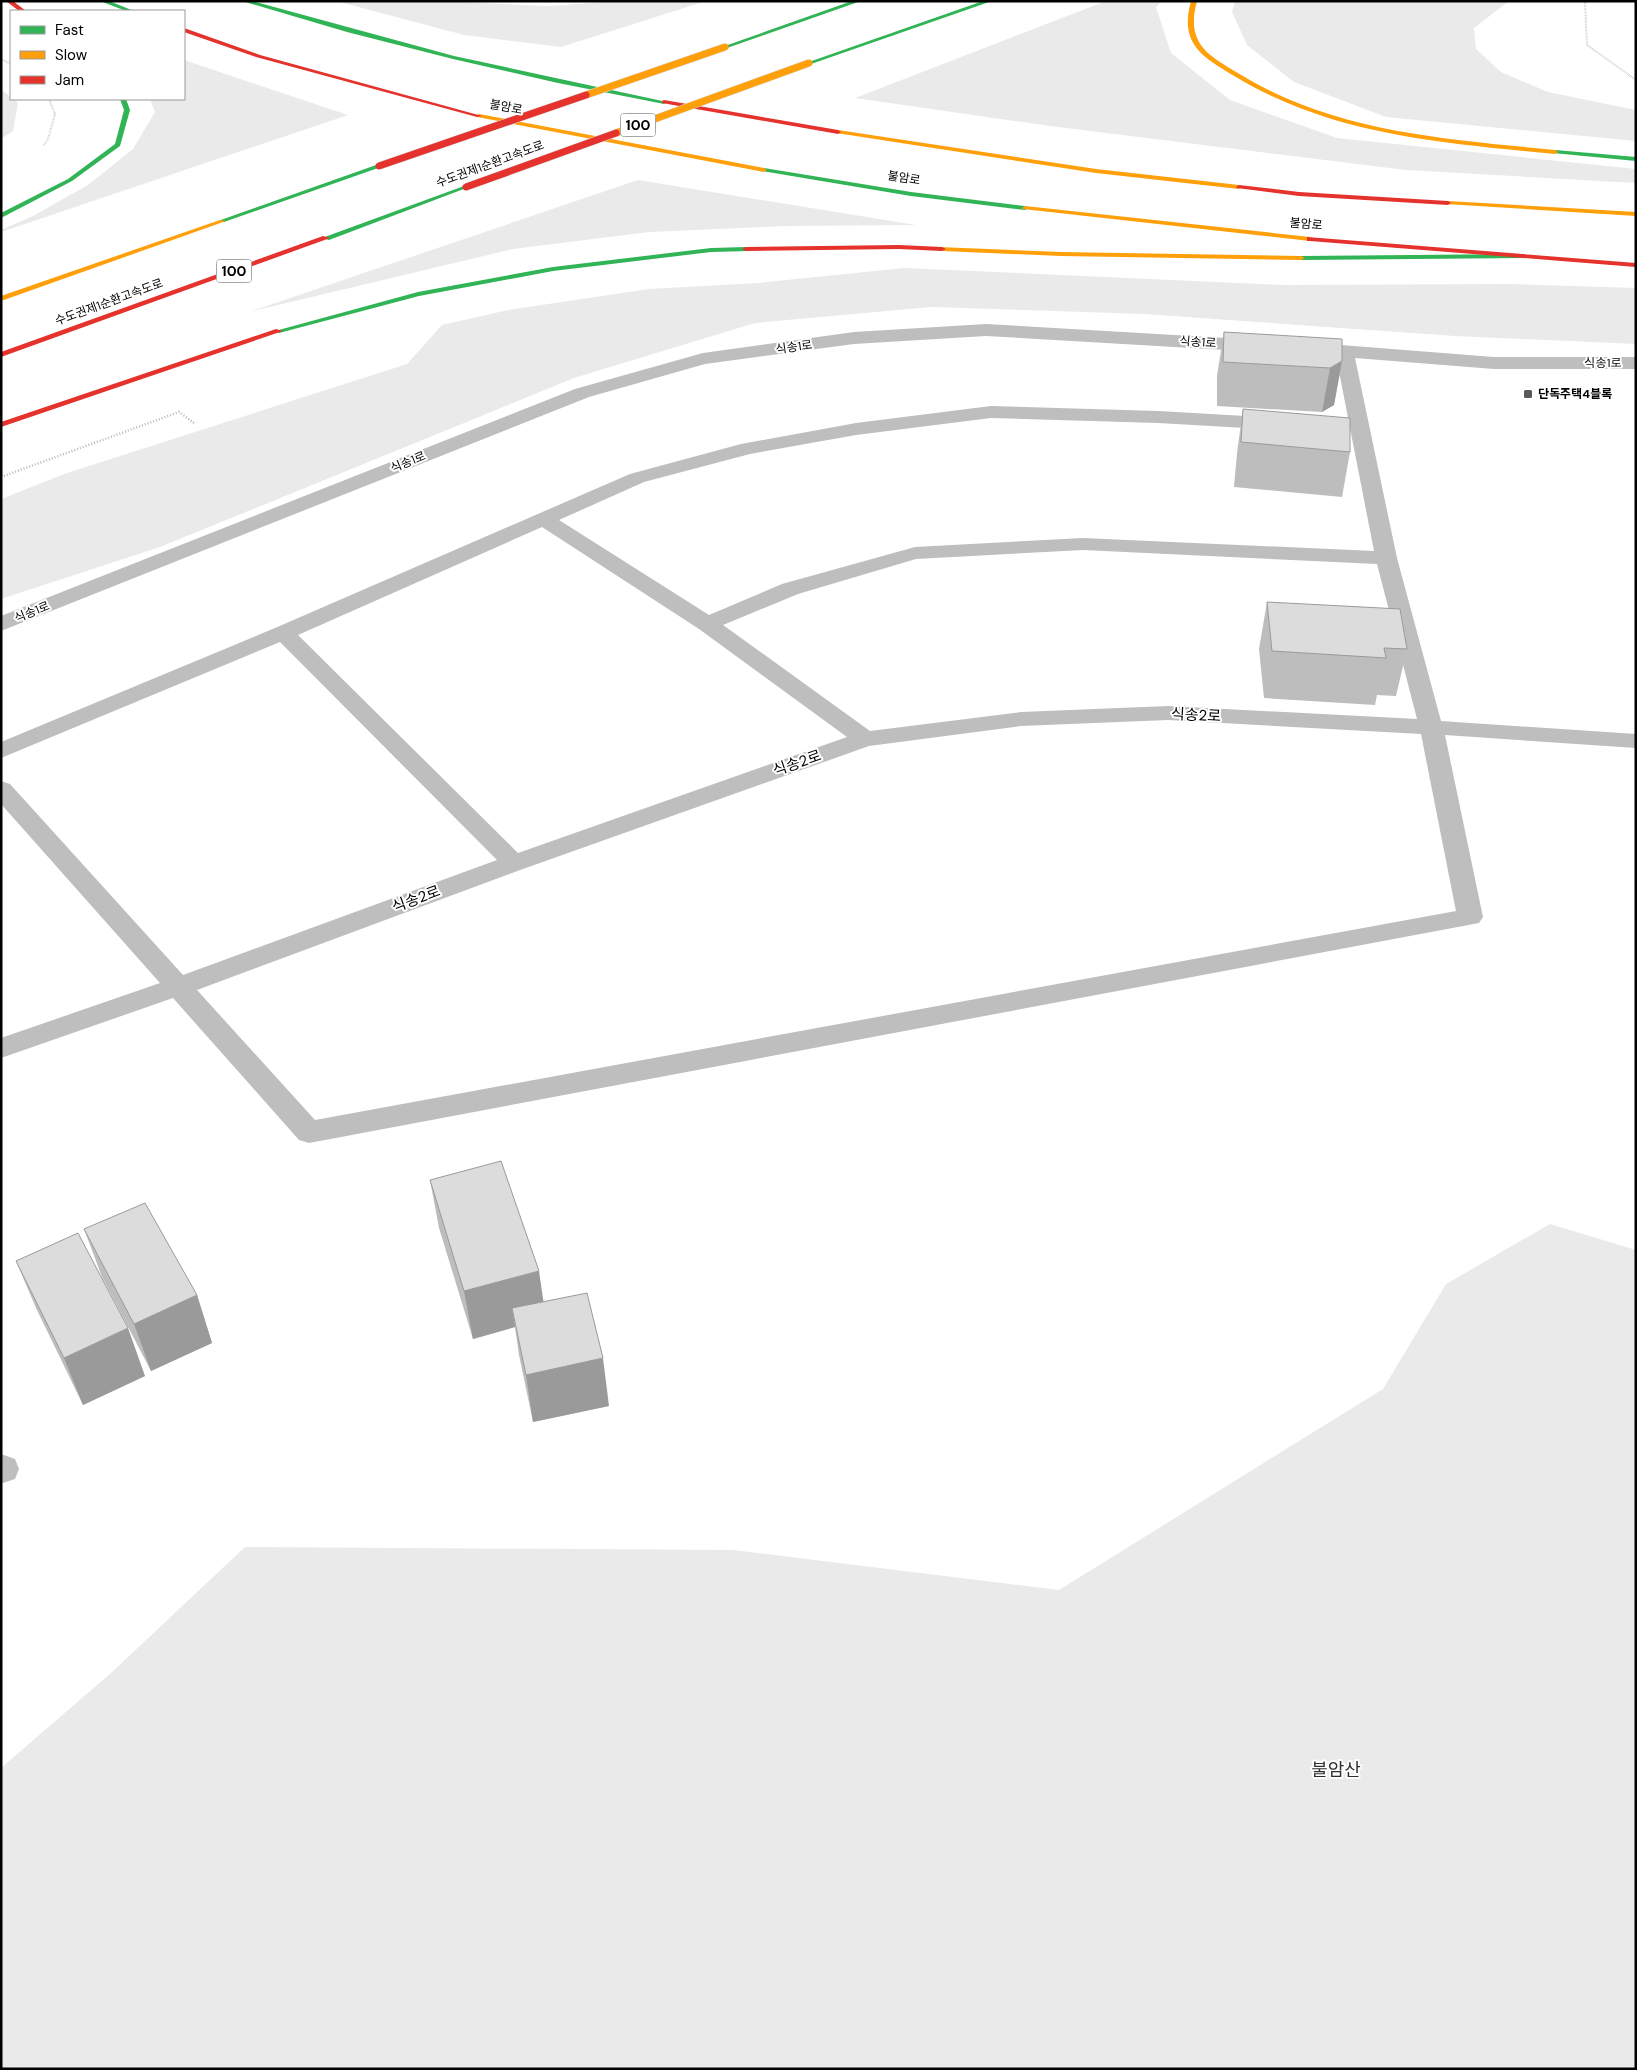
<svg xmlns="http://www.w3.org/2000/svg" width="1637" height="2070" font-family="'DM Sans','Noto Sans KR',sans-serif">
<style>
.green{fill:#eaeaea}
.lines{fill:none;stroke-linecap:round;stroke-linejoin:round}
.path-far1{stroke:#b8b8b8;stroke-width:2;stroke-dasharray:0.5 1;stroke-linecap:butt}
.path{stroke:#b8b8b8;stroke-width:2.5;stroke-dasharray:1 2;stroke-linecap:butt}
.street{fill:#bebebe;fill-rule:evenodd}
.fast{fill:#30b455;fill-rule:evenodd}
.slow{fill:#ff9f0a;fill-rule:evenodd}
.jam{fill:#e5322d;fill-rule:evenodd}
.slow-bridge-casing{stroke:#dbdbdb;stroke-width:8;stroke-linecap:butt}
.jam-bridge-casing{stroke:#dbdbdb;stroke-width:8;stroke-linecap:butt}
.slow-bridge{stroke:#ff9f0a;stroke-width:7}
.jam-bridge{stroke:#e5322d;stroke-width:7}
.wall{fill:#bdbdbd}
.shaded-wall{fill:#9a9a9a}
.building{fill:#dcdcdc;stroke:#9a9a9a}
.poi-dot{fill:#595959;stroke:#fff;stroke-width:2}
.labels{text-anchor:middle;stroke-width:4;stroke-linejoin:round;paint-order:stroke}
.far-street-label{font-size:12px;fill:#000;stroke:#fff}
.far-poi-label{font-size:12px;font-weight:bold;fill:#000;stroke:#fff;text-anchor:start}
.shield{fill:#fff;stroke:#4c4c4c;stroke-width:1}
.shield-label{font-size:14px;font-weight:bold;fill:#000}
.street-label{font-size:15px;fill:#000;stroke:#fff}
.near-park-label{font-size:18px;fill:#2f2f2f;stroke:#fff}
</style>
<rect width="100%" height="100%" fill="#fff"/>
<path class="green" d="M336,1H433L549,6L620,1H706L561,47L464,35Z
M1106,1H1162L1156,7L1171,53L1230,100L1337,138L1636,169V183L1406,170L1050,126L855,98Z
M1235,1H1509L1474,28L1476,49L1501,72L1548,92L1636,110V141L1386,117L1294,82L1247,45L1232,12Z
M184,60L348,115L1,232V230L33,216L88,185L133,149L155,112L150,99H184Z
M1,89L18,103L13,131L1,139Z
M638,180L916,225L785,226L649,232L513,249L249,312Z
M904,268L1284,285L1512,284L1636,288V344L1455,336L1144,314L931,307L755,323L574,378L160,547L1,599V499L67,473L407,364L442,325L508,310L649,289L758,283Z
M1550,1224L1636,1250V2069H1V1768L111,1673L245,1547L733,1550L1059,1590L1383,1389L1446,1284Z"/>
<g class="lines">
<path class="path-far1" d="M1588,1L1585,2L1587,45L1636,80
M1,59L11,64
M44,145L48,139L55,114L49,99"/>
<path class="path" d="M1,477L179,412L194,423"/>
<path class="street" d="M986,324L1260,340L1267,342L1269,346L1267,350L1260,352L986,336L854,344L705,364L589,397L1,631V616L575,389L703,353L854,332Z
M1328,344L1494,357H1636V369H1494L1355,358L1397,558L1441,721L1636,734V748L1445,735L1483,917L1479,923L309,1143L299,1140L173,998L1,1058V1038L160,983L1,804V781L10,784L183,975L497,860L280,642L1,758V742L275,628L630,474L741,444L856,423L991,406L1158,411L1279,418L1286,420L1289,424L1286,428L1279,430L1158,423L991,418L856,435L750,454L644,482L559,520L709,615L782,584L915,547L1083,538L1374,551L1336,356L1321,354L1319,350L1321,346ZM542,527L699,629L847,737L518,853L298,635ZM1083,550L1377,564L1417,719L1168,706L1021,712L870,731L723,625L798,594L916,559ZM1168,720L1421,734L1456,911L315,1120L197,990L523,869L869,746L1021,726Z
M1,1454L15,1459L19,1469L15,1479L3,1483L1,1482Z"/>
<path class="fast" d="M100,1H109L134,11H126Z
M242,1H252L454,56L667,102L664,104L558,83L453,59L347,32Z
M852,1H861L727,48L722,47Z
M983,1H992L811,64L806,63Z
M120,99H126L130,110L120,146L72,181L1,218V213L68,179L115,144L124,110Z
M1555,150L1636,157V161L1553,153V151Z
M379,164L382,166L381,167L224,222L218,221Z
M764,168L911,192L1025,206L1028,208L1025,210L911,196L762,171V169Z
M464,186L469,187L329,240L322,238Z
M746,247L750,249L749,251L711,252L553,271L419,296L279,333L275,331L418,292L553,267L711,248Z
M1522,254H1525V258L1301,260L1297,258L1301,256Z"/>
<path class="slow" d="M1191,1H1197C1185,45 1209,56 1243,76C1338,133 1448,139 1555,150L1558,152L1555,154C1444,143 1334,136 1236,77C1202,57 1179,44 1191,1Z
M479,114L764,168L767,170L764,172L477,117V115Z
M838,130L1096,169L1239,185L1242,187L1239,189L1096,173L836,133V131Z
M1448,201L1636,212V216L1446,204V202Z
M1025,206L1310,237L1314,239L1310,241L1023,209L1022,208Z
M220,220L226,221L1,301V296Z
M939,247L1061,252L1301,256L1305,258L1301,260L1061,256L942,251L938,249Z"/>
<path class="jam" d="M6,1H13L26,11H19Z
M184,28L260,55L482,116L477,117L256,57L184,32Z
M664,100L838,130L841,132L838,134L662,103V101Z
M1239,185L1299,192L1448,201L1451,203L1448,205L1299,196L1237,188L1236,187Z
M323,236L330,238L1,357V352Z
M1307,237L1636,263V267L1310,241H1307Z
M899,245L942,247L946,249L942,251L899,249L746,251L742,249L746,247Z
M276,329L283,331L1,427V422Z"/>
<g class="slow-bridge-casing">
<path id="slow-bridge" d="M586,95L725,47
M616,133L809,63"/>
</g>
<g class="jam-bridge-casing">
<path id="jam-bridge" d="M379,166L586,95
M466,187L616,133"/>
</g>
<use href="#slow-bridge" class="slow-bridge"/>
<use href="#jam-bridge" class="jam-bridge"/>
</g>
<path class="wall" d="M1224,332L1342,361L1334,405L1322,412L1217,406V376Z
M1243,409L1350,452L1342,497L1234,487L1237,453Z
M1267,602L1407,649L1396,696L1377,695L1375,705L1264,698L1259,649Z
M430,1180L543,1302L609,1406L533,1422L519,1355L515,1327L473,1339L439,1228Z
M84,1229L197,1295L212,1343L151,1371L102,1277Z
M16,1261L145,1376L83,1405L36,1308Z"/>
<path class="shaded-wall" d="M1342,361L1334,405L1322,412L1330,368Z
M539,1271L546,1319L512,1308L515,1327L473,1339L464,1291Z
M197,1295L212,1343L151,1371L134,1324Z
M128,1328L145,1376L83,1405L64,1358Z
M603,1358L609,1406L533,1422L526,1375Z"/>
<path class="building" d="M1224,332L1342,339V361L1330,368L1223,362Z
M1243,409L1350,418V452L1241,442Z
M1267,602L1400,609L1407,649L1384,648L1386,658L1272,651Z
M501,1161L539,1271L464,1291L430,1180Z
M145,1203L197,1295L134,1324L84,1229Z
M78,1233L128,1328L64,1358L16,1261Z
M587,1293L603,1358L526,1375L512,1308Z"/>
<rect class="poi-dot" x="1523" y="389" width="10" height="10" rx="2.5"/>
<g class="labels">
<g class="far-street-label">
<text transform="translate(506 107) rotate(11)" y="4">불암로</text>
<text transform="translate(490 164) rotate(-20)" y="4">수도권제1순환고속도로</text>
<text transform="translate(904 178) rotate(9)" y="4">불암로</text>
<text transform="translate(1306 224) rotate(5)" y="4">불암로</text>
<text transform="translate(109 302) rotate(-20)" y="4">수도권제1순환고속도로</text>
<text transform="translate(1198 342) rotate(4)" y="4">식송1로</text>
<text transform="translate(794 347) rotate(-8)" y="4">식송1로</text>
<text x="1603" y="367">식송1로</text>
<text transform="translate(408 462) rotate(-22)" y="4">식송1로</text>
<text transform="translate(32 612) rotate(-22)" y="4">식송1로</text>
</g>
<g class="far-poi-label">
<text x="1538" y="398">단독주택4블록</text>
</g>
<g class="shield">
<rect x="620.5" y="113.5" width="35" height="23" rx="4"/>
<rect x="216.5" y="259.5" width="35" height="23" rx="4"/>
</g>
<g class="shield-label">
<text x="638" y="130">100</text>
<text x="234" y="276">100</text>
</g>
<g class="street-label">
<text transform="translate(1196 715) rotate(3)" y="5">식송2로</text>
<text transform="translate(797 763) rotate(-19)" y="5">식송2로</text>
<text transform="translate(416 899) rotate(-20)" y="5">식송2로</text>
</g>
<g class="near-park-label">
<text x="1336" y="1776">불암산</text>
</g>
</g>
<rect width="1637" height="2070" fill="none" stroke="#000000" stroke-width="5"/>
<rect x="10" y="10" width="175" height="90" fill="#ffffff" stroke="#999999"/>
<rect x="20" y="26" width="25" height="8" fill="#30b455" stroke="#999999"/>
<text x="55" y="35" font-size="15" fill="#000000">Fast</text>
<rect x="20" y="51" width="25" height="8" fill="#ff9f0a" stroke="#999999"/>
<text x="55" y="60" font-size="15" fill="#000000">Slow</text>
<rect x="20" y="76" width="25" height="8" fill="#e5322d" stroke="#999999"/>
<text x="55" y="85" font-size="15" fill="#000000">Jam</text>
</svg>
